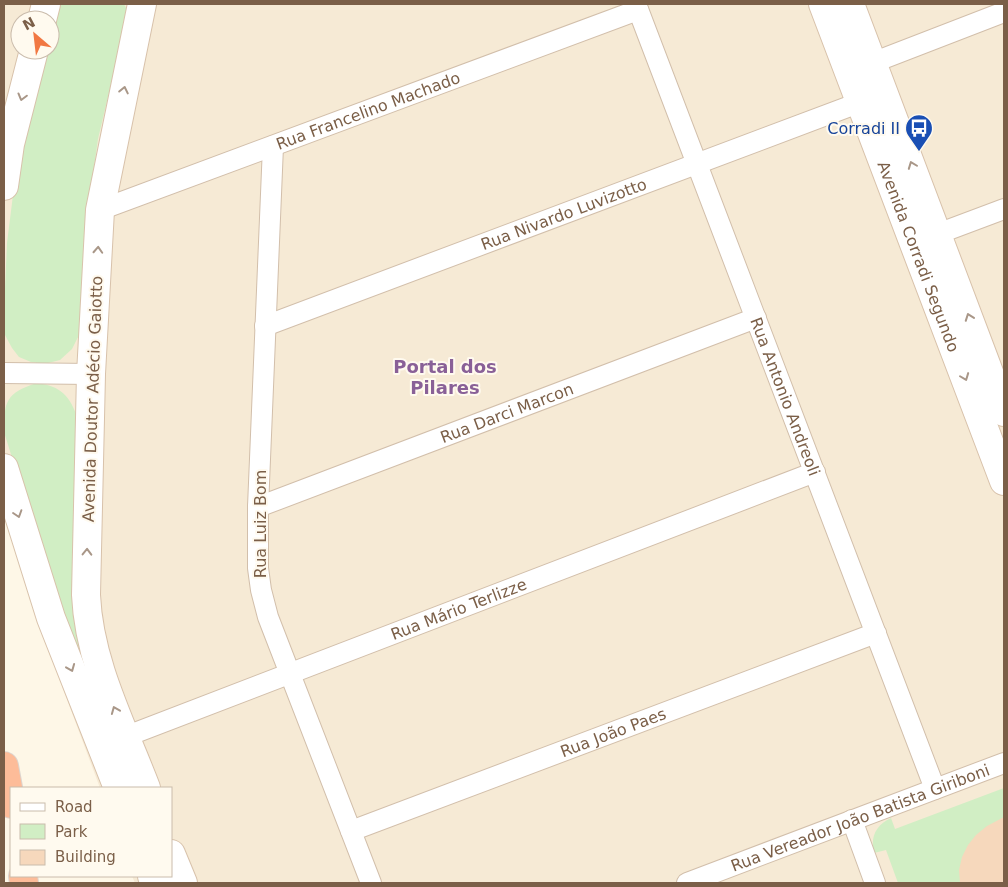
<svg xmlns="http://www.w3.org/2000/svg" width="1008" height="887" font-family="'DejaVu Sans',sans-serif">
<style>
.residential{fill:#f6ead5;fill-rule:evenodd}
.green{fill:#d1eec4}
.building{fill:#f6d8bc}
.lines{fill:none;stroke-linecap:round;stroke-linejoin:round}
.street-casing{stroke:#d2bfab;stroke-width:22}
.secondary-casing{stroke:#d8c2ab;stroke-width:30}
.highway-casing{stroke:#ddd5cf;stroke-width:30}
.street{stroke:#fff;stroke-width:20}
.secondary{stroke:#fff;stroke-width:28}
.highway{stroke:#fdbc99;stroke-width:28}
.oneway{stroke:#a99788}
.labels{text-anchor:middle;stroke-width:4;stroke-linejoin:round;paint-order:stroke}
.street-label{font-size:16px;fill:#7b5f48;stroke:#fffaef}
.transit-label{font-size:16px;fill:#164399;stroke:#fffaef;text-anchor:end}
.neighbourhood-label{font-size:18px;font-weight:bold;fill:#896097;stroke:#fffaef}
</style>
<rect width="100%" height="100%" fill="#fef7e7"/>
<path class="residential" d="M4,4H1004V883H135L132,876H171V788H100L37,619L4,513ZM20,20H50V50H20Z"/>
<path class="green" d="M54,4H124L128,12L98,139L88,210L83,309L79,335L72,349L60,360L44,364L31,362L19,357L12,348L5,335L4,312L7,243L20,139L43,50H50V21Z
M37,383C61,386 70,396 78,419L101,705L66,630L4,432C4,401 6,393 37,383Z
M1004,788V883H898L886,850L874,853C870,837 876,825 891,818L895,829Z"/>
<path class="building" d="M1004,817V883H960L959,870L962,857L968,845L976,835L987,826Z"/>
<g class="lines">
<g class="street-casing">
<g id="street">
<path id="s1" d="M636,4L935,789"/>
<path d="M859,68L1004,12"/>
<path d="M273,146L258,507V568L261,590L268,617L371,883"/>
<path id="s2" d="M100,210L638,10"/>
<path d="M924,239L1004,209"/>
<path id="s3" d="M265,326L861,102"/>
<path d="M4,373L91,374"/>
<path id="s4" d="M258,507L756,318"/>
<path id="s5" d="M114,741L815,472"/>
<path d="M852,820L875,883"/>
<path id="s6" d="M351,831L876,633"/>
<path id="s7" d="M687,883L1004,763"/>
</g>
</g>
<g class="secondary-casing">
<g id="secondary">
<path d="M142,4L100,210L91,374L86,595C89,663 122,725 146,788"/>
<path id="s8" d="M823,4L1004,481"/>
<path d="M850,4L1004,412"/>
<path d="M42,20L46,4"/>
<path d="M4,186L10,144L34,50"/>
<path d="M4,468L51,618L118,788"/>
<path d="M171,854L183,883"/>
<path d="M152,876L154,883"/>
</g>
</g>
<g class="highway-casing">
<path id="highway" d="M4,766L11,804
M23,876L24,883"/>
</g>
<use href="#street" class="street"/>
<use href="#secondary" class="secondary"/>
<use href="#highway" class="highway"/>
</g>
<defs><path id="oneway-chevron" d="M-2-3.5L2.5 0L-2 3.5" fill="none" stroke-width="1.6" stroke-linecap="round" stroke-linejoin="round" transform="scale(1.25)"/></defs>
<g class="oneway">
<use href="#oneway-chevron" transform="translate(124 90) rotate(-78)"/>
<use href="#oneway-chevron" transform="translate(22 97) rotate(105)"/>
<use href="#oneway-chevron" transform="translate(912 165) rotate(-111)"/>
<use href="#oneway-chevron" transform="translate(98 250) rotate(-87)"/>
<use href="#oneway-chevron" transform="translate(969 317) rotate(-110)"/>
<use href="#oneway-chevron" transform="translate(965 377) rotate(69)"/>
<use href="#oneway-chevron" transform="translate(18 514) rotate(72)"/>
<use href="#oneway-chevron" transform="translate(87 552) rotate(-89)"/>
<use href="#oneway-chevron" transform="translate(71 668) rotate(68)"/>
<use href="#oneway-chevron" transform="translate(115 710) rotate(-112)"/>
</g>
<defs>
<g id="bus-pin" transform="scale(1.4375)"><path d="M0 17L-7.5 6A9.5 9.5 0 1 1 7.5 6Z" fill="#1a4fb4" stroke="#fffaef"/><path d="M-5-6H5V4H4V6H2V4H-2V6H-4V4H-5ZM-3.5-4V0h7V-4ZM-3.5 1.2v1.5H-2V1.2ZM2 1.2v1.5H3.5V1.2Z" fill="#fff"/></g>
</defs>
<g fill-rule="evenodd">
<use href="#bus-pin" x="919" y="128"/>
</g>
<g class="labels">
<g class="street-label">
<text dy="6" stroke="none"><textPath href="#s2" startOffset="286">Rua Francelino Machado</textPath></text>
<text dy="6" stroke="none"><textPath href="#s3" startOffset="319">Rua Nivardo Luvizotto</textPath></text>
<text dy="6" stroke="none"><textPath href="#s8" startOffset="270">Avenida Corradi Segundo</textPath></text>
<text dy="6" stroke="none"><textPath href="#s1" startOffset="420">Rua Antonio Andreoli</textPath></text>
<text transform="translate(92 399) rotate(-88)" y="6">Avenida Doutor Adécio Gaiotto</text>
<text dy="6" stroke="none"><textPath href="#s4" startOffset="266">Rua Darci Marcon</textPath></text>
<text transform="translate(260 524) rotate(-90)" y="6">Rua Luiz Bom</text>
<text dy="6" stroke="none"><textPath href="#s5" startOffset="369">Rua Mário Terlizze</textPath></text>
<text dy="6" stroke="none"><textPath href="#s6" startOffset="280">Rua João Paes</textPath></text>
<text dy="6" stroke="none"><textPath href="#s7" startOffset="185">Rua Vereador João Batista Giriboni</textPath></text>
</g>
<g class="transit-label">
<text x="900" y="134">Corradi II</text>
</g>
<g class="neighbourhood-label">
<text x="445" y="373">Portal dos<tspan x="445" dy="21">Pilares</tspan></text>
</g>
</g>
<rect width="1008" height="887" fill="none" stroke="#7b5f48" stroke-width="10"/>
<rect x="10" y="787" width="162" height="90" fill="#fffaef" stroke="#cabcac"/>
<rect x="20" y="803" width="25" height="8" fill="#ffffff" stroke="#cabcac"/>
<text x="55" y="812" font-size="15" fill="#7b5f48">Road</text>
<rect x="20" y="824" width="25" height="15" fill="#d1eec4" stroke="#cabcac"/>
<text x="55" y="837" font-size="15" fill="#7b5f48">Park</text>
<rect x="20" y="850" width="25" height="15" fill="#f6d8bc" stroke="#cabcac"/>
<text x="55" y="862" font-size="15" fill="#7b5f48">Building</text>
<g transform="translate(35 35) rotate(332)"><circle r="24" fill="#fffaef" stroke="#cabcac"/>
<path d="M0-4L9 19L0 12L-9 19Z" fill="#f17843"/>
<text y="-8" font-size="14" font-weight="bold" text-anchor="middle" fill="#7b5f48">N</text>
</g>
</svg>
